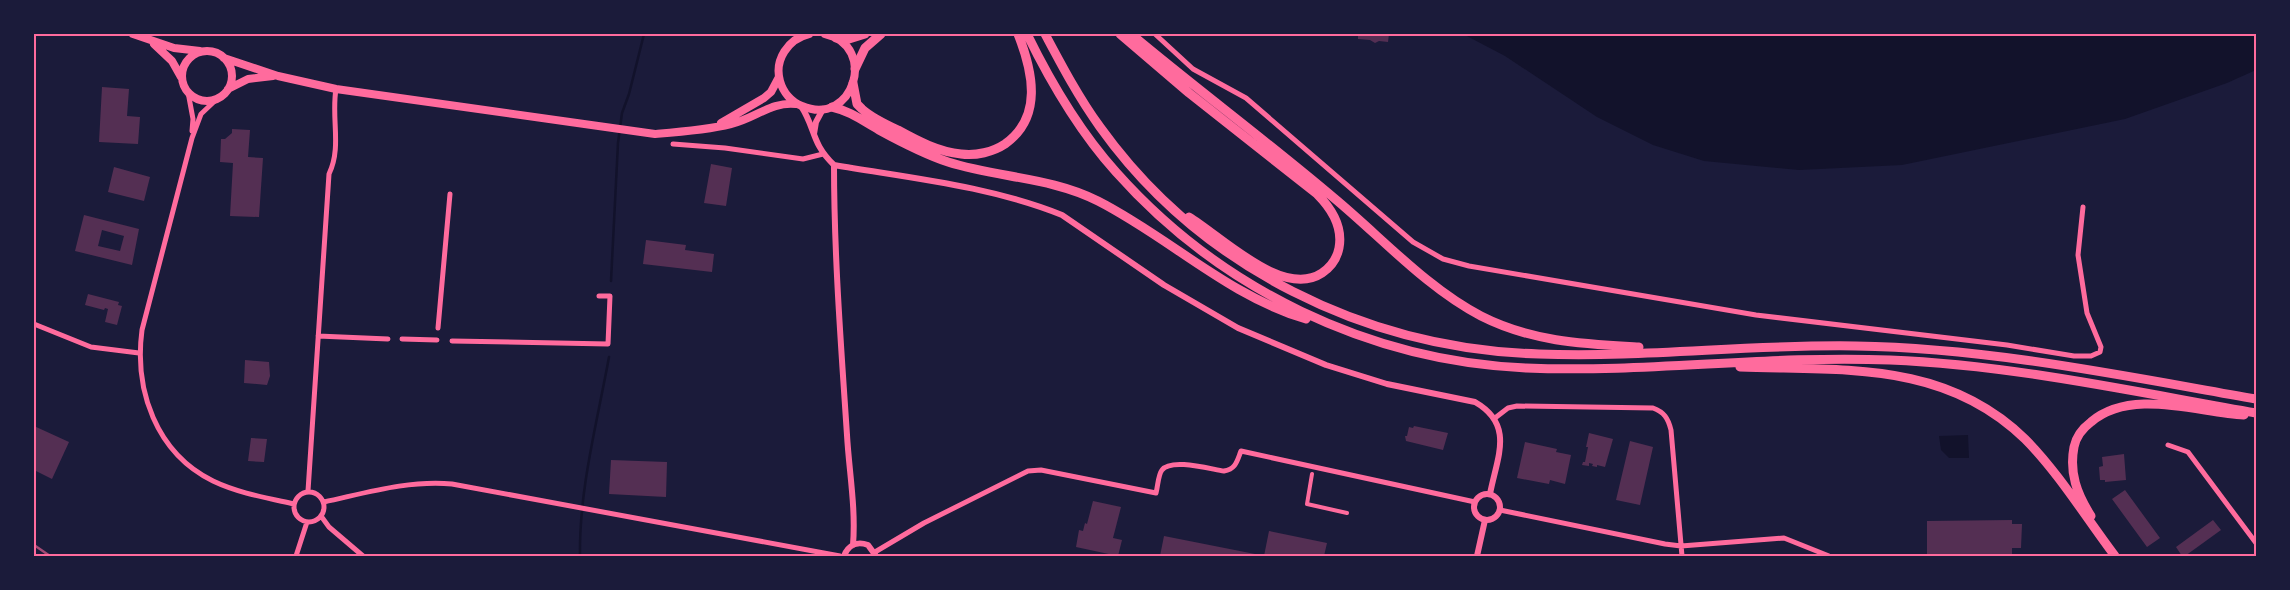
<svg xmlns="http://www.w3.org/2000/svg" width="2290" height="590" font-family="Georgia,serif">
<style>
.water{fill:#12122b}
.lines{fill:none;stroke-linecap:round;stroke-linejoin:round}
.stream{stroke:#12122b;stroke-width:2.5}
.building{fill:#542f53;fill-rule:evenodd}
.pedestrian{stroke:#ff6b9d;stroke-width:4}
.minor{stroke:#ff6b9d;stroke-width:5}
.tertiary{stroke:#ff6b9d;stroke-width:6}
.primary{stroke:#ff6b9d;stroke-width:8}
.motorway{stroke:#ff6b9d;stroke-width:9}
.rail{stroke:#a44b75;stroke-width:2.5}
.neatline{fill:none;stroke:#ff6b9d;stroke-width:2}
</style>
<rect width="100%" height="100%" fill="#1b1b3a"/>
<path class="water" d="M1463,34H2256V70L2227,83L2125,119L1902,165L1799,170L1704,161L1653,145L1597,117L1505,56Z
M1968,435L1969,458H1949L1941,450L1939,436Z"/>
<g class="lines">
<path class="stream" d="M611,281L618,143L622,113L629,94L644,34
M580,556C579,489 597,423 609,357"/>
</g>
<path class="building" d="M1358,34H1389L1388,42L1379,41L1375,43L1370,40L1358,39Z
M102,87L129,89L127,116L140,117L138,144L99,142Z
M232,129L250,130L248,157L263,158L259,217L230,216L233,163L220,162L221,139H225L232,133Z
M711,164L732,168L726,206L704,203Z
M114,167L150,177L144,201L108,192Z
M84,215L139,229L132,265L75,251ZM102,230L124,236L120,251L98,246Z
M646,240L686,245L685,250L714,254L712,272L643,264Z
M88,294L119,302L118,305L122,306L117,325L105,322L108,309L105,308L104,310L85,305Z
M245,360L269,362L270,376L267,385L244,383Z
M34,426L69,442L52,479L34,470Z
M1414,426L1448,433L1443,450L1406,441L1405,436H1407L1409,427L1413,428Z
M1589,433L1613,439L1605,467L1597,465V467L1592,466L1593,464L1589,463V466L1582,465L1583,462H1585L1588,447H1586Z
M251,438L267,439L264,462L248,461Z
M1630,441L1653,447L1640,505L1616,500Z
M1525,442L1557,449L1556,452L1571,455L1565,484L1550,480L1549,484L1517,478Z
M2124,454L2126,480L2105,482V480H2100L2099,467L2103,466L2102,457Z
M611,460L667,462L666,497L609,494Z
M2125,490L2160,538L2147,547L2112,499Z
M1093,501L1121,507L1113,538L1122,540L1118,556L1076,547L1079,530L1083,531L1085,523L1087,524Z
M2012,520V524H2022L2021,548H2012V556H1927V521Z
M2213,520L2221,530L2185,556H2182L2176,547Z
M1269,531L1327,543L1324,556H1264Z
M1164,536L1260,555V556H1160Z"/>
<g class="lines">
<path class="pedestrian" d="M1312,474L1307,504L1347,513"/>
<path class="minor" d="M1155,34L1193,69L1246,98L1413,242L1443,259L1469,266L1756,315L2007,345L2074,356H2091L2100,352L2101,347L2087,313L2078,255L2083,207
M188,92L193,119L192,131
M219,97L201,114L192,138L142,330C134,390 156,453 213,481C238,493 267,498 294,504
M673,144L725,148L803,159L823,154
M34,324L91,347L139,353
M438,328L450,194
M318,336L388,339
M402,339L437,340
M452,341L608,344L610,296H599
M1495,418L1508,408L1517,406L1653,408C1664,412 1668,418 1671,430L1682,556
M2168,445L2188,452L2256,543
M308,491L329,174C342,147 331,118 336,89
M294 507a15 15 0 1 1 30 0a15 15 0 1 1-30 0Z
M324,502C366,493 408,480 452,484L840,556
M1500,510L1665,544L1681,546L1784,538L1829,556
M321,516L329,527L363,556
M875,552L924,523L1028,471L1041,470L1156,493C1158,486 1158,475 1162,470C1171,458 1210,469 1224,471C1236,469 1237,461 1241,451L1475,502
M296,556L307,522"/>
<path class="tertiary" d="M801,106C816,129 811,143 834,165C910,178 990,186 1062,215L1164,285L1238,328L1326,365L1387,384L1475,402C1515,425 1497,457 1490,494
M814,134L816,122L823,109
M834,165C834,255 841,345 847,435C849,471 856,508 853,545
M1474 507a13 13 0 1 1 26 0a13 13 0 1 1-26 0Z
M844,556C848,545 857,541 868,545L876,556
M1477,556L1485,520"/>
<path class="primary" d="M133,34L174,48L200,51
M809,34C788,39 774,60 780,81C783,92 791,102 802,106C853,128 879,46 825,34
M154,44L172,61L181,77
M182 76a25 25 0 1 1 50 0a25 25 0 1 1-50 0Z
M224,58L278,76L336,89L655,134C680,132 707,130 731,124C754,119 772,101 796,104
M228,89L248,79L273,76
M721,123L764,98L771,92L779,77"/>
<path class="motorway" d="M1027,34C1051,83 1079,131 1116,172C1220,289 1369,361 1526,368C1647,373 1768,355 1890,360C2013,365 2135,392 2256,413
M1045,34C1062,66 1079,98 1100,127C1201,268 1367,349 1539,354C1644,358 1750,344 1856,346C1990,348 2124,376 2256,399
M1120,34L1189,93L1317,194C1331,208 1343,227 1339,248C1337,258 1331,267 1322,273C1283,299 1222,237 1189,217
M1131,34C1198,90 1268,142 1334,198C1381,237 1427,288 1481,316C1532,342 1584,344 1639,347
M836,38L849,39L865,34
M855,69L865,48L881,34
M853,83L857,104L862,109C872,118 885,124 898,130C918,141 939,152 961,154C976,156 993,152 1005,144C1043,117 1033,72 1018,34
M832,107C850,111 863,121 879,130C901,142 924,154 948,162C998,178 1051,177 1098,201C1169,237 1228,296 1306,319
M1740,367C1842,371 1944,360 2025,439C2058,472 2087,519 2115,556
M2091,516C2077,494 2069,473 2074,447C2076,437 2083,428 2091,422C2131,388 2196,412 2244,415"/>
<path class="rail" d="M34,545L50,556"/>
</g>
<rect width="2290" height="590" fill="none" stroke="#1b1b3a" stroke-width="70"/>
<rect x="35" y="35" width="2220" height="520" class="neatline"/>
</svg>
